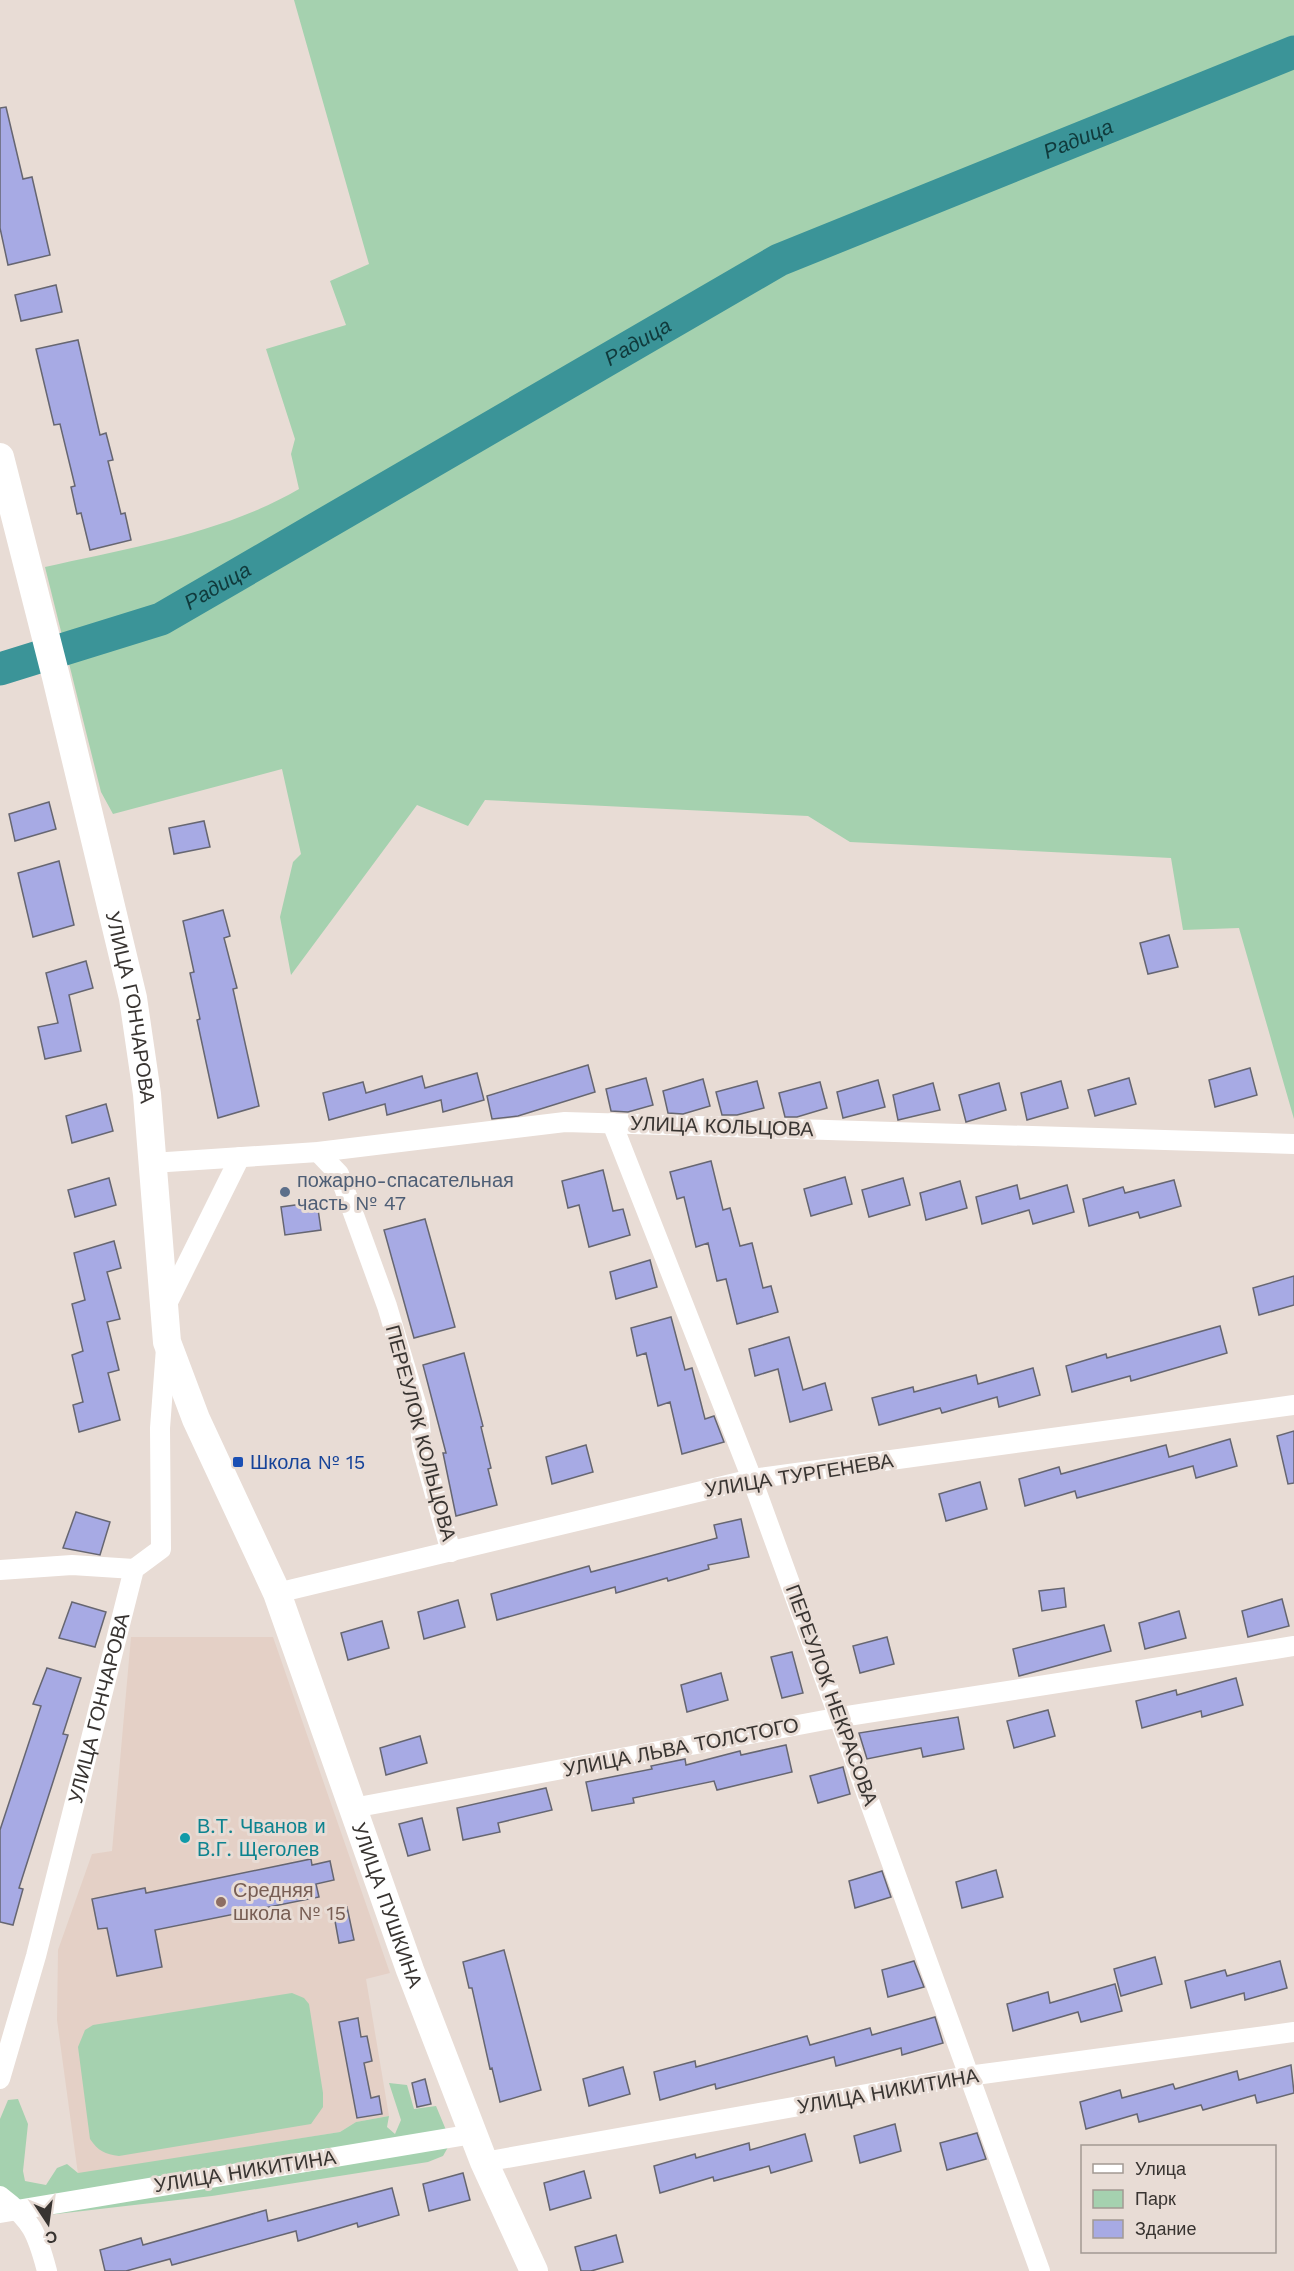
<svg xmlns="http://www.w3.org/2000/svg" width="1294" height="2271" font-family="'Work Sans',sans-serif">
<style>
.built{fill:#e4d0c6}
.green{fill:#a5d1af}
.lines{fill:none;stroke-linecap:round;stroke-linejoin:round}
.river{stroke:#3b9498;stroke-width:33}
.building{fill:#a7aae4;stroke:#666671;stroke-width:1.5}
.street{stroke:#fff;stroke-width:20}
.secondary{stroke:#fff;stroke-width:28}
.service-dot{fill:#5c6f8a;stroke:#e8dcd5;stroke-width:2}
.transit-dot{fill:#1a4fb4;stroke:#e8dcd5;stroke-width:2}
.culture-dot{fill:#0f9aa8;stroke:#e8dcd5;stroke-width:2}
.education-dot{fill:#8d6e63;stroke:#e8dcd5;stroke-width:2}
.labels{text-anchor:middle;stroke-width:6;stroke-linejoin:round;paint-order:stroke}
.street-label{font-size:20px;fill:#383431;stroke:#e8dcd5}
.service-label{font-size:20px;fill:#4e5e75;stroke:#e8dcd5;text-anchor:start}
.transit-label{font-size:20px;fill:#164399;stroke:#e8dcd5;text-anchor:start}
.culture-label{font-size:20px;fill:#0d838f;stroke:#e8dcd5;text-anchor:start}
.education-label{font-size:20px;fill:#785e54;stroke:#e8dcd5;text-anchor:start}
.water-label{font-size:21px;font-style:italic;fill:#103a3c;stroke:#e8dcd5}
</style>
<rect width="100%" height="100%" fill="#e8dcd5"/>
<path class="built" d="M131,1637H273L390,1973L366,1979L389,2116L356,2122L340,2132L78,2174L57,2020L58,1950L92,1854L112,1851Z"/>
<path class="green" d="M294,0H1294V1119L1239,928L1183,930L1171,858L850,842L808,816L485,800L468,826L417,805L291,975L280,917L293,862L301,854L282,769L113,814L101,792L45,567C128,548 224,533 299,489L291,454L295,439L266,349L346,325L330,281L369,264Z
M292,1993L304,1998L309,2004L323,2093V2107L311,2124L119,2156C105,2154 98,2151 90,2139L78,2047L85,2030L93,2025Z
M389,2083L407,2085L414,2109L436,2106L451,2142L443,2156L428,2162L212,2196L48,2215L0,2199V2119L8,2100L18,2099L28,2124L23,2171L25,2181L46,2185L57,2168L67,2164L78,2173L340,2132L356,2122L389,2116L387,2127L395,2134L401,2120Z"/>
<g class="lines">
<path class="river" id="s1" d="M0,669L161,619L779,260L1294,52"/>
</g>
<path class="building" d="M6,107L23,179L32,177L50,255L8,265L0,228V108Z
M56,285L62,312L21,321L15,295Z
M78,340L100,435L106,433L113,460L108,461L121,514L125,513L131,540L90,550L81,513L77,514L71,487L75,486L60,424L54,425L36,349Z
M49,802L56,829L15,841L9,814Z
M204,821L210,847L174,854L169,828Z
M59,861L74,925L33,937L18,873Z
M223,910L230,936L224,938L237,988L233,989L259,1106L218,1118L197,1020L200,1019L190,973L194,972L183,921Z
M1169,935L1178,967L1148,974L1140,943Z
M86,961L93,988L69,995L81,1051L45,1059L38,1027L58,1023L46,973Z
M588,1065L595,1092L518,1116L492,1119L487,1096Z
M1250,1068L1257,1095L1215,1107L1209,1080Z
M477,1073L484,1100L443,1112L441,1100L387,1115L385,1104L329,1120L323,1093L363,1082L366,1093L422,1076L425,1088Z
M646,1078L653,1105L628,1112L611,1111L606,1089Z
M1129,1078L1136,1104L1095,1116L1088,1090Z
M703,1079L710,1106L683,1114L668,1113L663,1091Z
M878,1080L885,1107L843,1118L837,1092Z
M757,1081L764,1108L737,1115H722L716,1092Z
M1061,1081L1068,1108L1027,1120L1021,1093Z
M820,1082L827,1108L797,1117H785L779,1093Z
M933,1083L940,1110L898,1120L893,1095Z
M999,1083L1006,1110L966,1122L959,1095Z
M106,1104L113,1131L72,1143L66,1116Z
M711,1161L723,1210L730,1208L740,1246L752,1243L763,1288L771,1286L778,1312L737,1324L726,1279L717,1281L708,1243L696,1247L684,1197L677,1199L670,1172Z
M603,1170L613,1211L623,1209L630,1235L589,1247L579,1205L568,1208L562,1181Z
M845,1177L852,1204L811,1216L804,1189Z
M109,1178L116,1205L75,1217L68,1190Z
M903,1178L910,1205L869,1217L862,1190Z
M1174,1180L1181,1206L1140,1218L1138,1212L1089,1226L1083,1199L1123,1187L1125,1193Z
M960,1181L967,1208L926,1220L920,1193Z
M1017,1185L1020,1199L1067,1185L1074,1212L1033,1224L1029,1210L982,1224L976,1197Z
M317,1202L321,1230L285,1235L281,1207Z
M425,1219L455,1327L414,1338L384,1230Z
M114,1241L121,1268L107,1272L120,1319L107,1322L119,1370L108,1373L120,1420L79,1432L73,1405L83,1402L72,1355L83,1351L72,1304L85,1300L74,1253Z
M650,1260L657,1287L616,1299L610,1272Z
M1294,1276V1305L1259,1315L1253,1288Z
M671,1317L685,1370L692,1368L705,1419L714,1416L724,1442L682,1454L670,1402L658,1406L646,1353L637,1356L631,1328Z
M1220,1326L1227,1353L1131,1381L1130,1376L1072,1392L1066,1366L1106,1354L1107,1358Z
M789,1337L803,1390L825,1383L832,1410L790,1422L778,1369L755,1376L749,1349Z
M464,1353L483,1426L481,1427L491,1468L488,1469L497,1505L456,1516L443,1453H446L423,1365Z
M1033,1368L1040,1395L999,1407L997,1397L942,1413L940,1408L879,1425L872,1398L913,1387L914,1392L976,1375L978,1384Z
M1294,1431V1483L1288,1484L1277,1436Z
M1230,1439L1237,1466L1196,1478L1193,1466L1077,1498L1075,1491L1025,1506L1019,1479L1059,1467L1061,1474L1166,1445L1169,1457Z
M586,1445L593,1472L552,1484L546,1457Z
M980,1482L987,1509L946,1521L939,1494Z
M76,1512L110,1522L100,1555L63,1548Z
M741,1519L749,1557L708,1565L709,1569L668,1581L667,1578L616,1593L615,1587L497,1620L491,1594L589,1566L591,1572L717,1538L714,1525Z
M1064,1588L1066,1607L1042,1611L1039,1591Z
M1282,1599L1289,1626L1248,1637L1242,1611Z
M458,1600L465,1627L424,1639L418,1612Z
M72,1602L106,1612L95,1647L59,1638Z
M1179,1611L1186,1638L1145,1649L1139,1623Z
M382,1621L389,1648L348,1660L341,1633Z
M1104,1625L1111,1651L1019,1676L1013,1649Z
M887,1637L894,1664L860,1673L853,1646Z
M792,1652L803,1693L782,1698L771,1657Z
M47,1668L81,1678L63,1734L68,1735L19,1888L23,1889L13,1925L0,1922V1830L41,1706L33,1704Z
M721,1673L728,1700L687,1712L681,1685Z
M1236,1678L1243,1705L1202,1717L1201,1711L1142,1728L1136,1701L1176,1690L1177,1695Z
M1048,1710L1055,1736L1014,1748L1007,1721Z
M958,1717L964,1749L923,1757L921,1748L867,1759L859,1733Z
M420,1736L427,1763L386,1775L380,1748Z
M786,1745L792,1772L717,1790L714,1781L633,1798L634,1803L592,1811L586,1782L652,1769L651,1766L685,1759L686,1765L740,1751L741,1755Z
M843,1767L850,1794L818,1803L810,1776Z
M546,1788L552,1810L498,1823L500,1832L463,1840L457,1808Z
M422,1818L430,1850L408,1856L399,1824Z
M311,1859L312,1865L330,1861L334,1880L316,1884L319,1897L155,1930L162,1967L117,1976L107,1928L98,1929L92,1899L145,1888L146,1893Z
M996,1870L1003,1897L962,1908L956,1882Z
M882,1871L891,1897L855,1908L849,1881Z
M347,1907L354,1940L339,1943L333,1910Z
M504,1950L541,2090L500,2102L492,2068L490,2069L472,1988H469L463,1962Z
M1155,1957L1162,1984L1121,1996L1114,1969Z
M914,1961L924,1987L888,1997L882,1970Z
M1280,1961L1287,1988L1245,2000L1244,1993L1191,2008L1185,1981L1225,1970L1227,1976Z
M1115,1984L1122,2011L1081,2022L1078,2012L1013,2031L1007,2004L1048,1992L1050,2003Z
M935,2017L943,2043L902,2055L901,2048L836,2066L834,2057L716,2089L715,2084L660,2100L654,2072L695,2061L696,2067L807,2036L810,2045L870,2028L872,2035Z
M358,2018L361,2037L367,2036L372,2061L364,2063L371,2098L379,2096L382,2114L357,2118L339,2022Z
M1291,2065L1294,2093L1257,2103L1255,2095L1203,2110L1201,2105L1139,2122L1137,2114L1086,2129L1080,2102L1120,2090L1122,2098L1173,2084L1175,2089L1237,2071L1239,2080Z
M623,2067L630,2094L589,2106L583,2079Z
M425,2079L431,2104L417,2107L412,2083Z
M895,2124L901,2151L860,2163L854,2136Z
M977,2133L986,2159L947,2170L940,2143Z
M805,2134L812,2161L771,2173L769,2166L714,2181L713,2177L660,2193L654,2166L695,2154L696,2158L749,2143L750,2150Z
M584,2171L591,2198L550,2210L544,2183Z
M463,2173L470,2200L429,2211L423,2184Z
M392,2188L399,2215L358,2227L357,2223L298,2241L296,2231L172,2265L170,2259L126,2271H105L100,2250L141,2238L143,2245L266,2210L268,2221Z
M616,2235L623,2262L591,2271H581L575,2247Z"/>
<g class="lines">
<g class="street">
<path d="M612,1123L752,1479L1040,2271"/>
<path d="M318,1152L339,1174L387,1306L419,1413L422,1448L451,1552"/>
<path d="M152,1163L318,1152L565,1122L1294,1144"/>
<path d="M165,1308L240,1157"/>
<path d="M0,1570L72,1565L134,1569"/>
<path d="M277,1593L752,1479L1294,1405"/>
<path d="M353,1808L841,1717L1294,1646"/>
<path id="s2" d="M0,2079L36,1956L134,1569L161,1549L160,1428L166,1348"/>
<path d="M484,2162L968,2076L1294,2032"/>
<path d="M0,2196C32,2220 37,2233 47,2271"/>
<path d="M0,2213L473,2134"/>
</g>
<path class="secondary" id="s3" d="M0,457L56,677L133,998L147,1094L167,1342L196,1419L277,1593L410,1970L484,2162L534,2271"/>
</g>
<circle class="service-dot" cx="285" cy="1192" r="6"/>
<rect class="transit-dot" x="232" y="1456" width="12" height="12" rx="3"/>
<circle class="culture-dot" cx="185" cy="1838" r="6"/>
<circle class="education-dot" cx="221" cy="1902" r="6"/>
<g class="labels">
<g class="street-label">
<text dy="7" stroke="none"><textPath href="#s3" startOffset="566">УЛИЦА ГОНЧАРОВА</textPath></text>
<text transform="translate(722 1126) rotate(2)" y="7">УЛИЦА КОЛЬЦОВА</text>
<text transform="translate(421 1433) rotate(75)" y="7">ПЕРЕУЛОК КОЛЬЦОВА</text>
<text transform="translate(799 1475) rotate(-9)" y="7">УЛИЦА ТУРГЕНЕВА</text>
<text transform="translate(832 1695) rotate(70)" y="7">ПЕРЕУЛОК НЕКРАСОВА</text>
<text dy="7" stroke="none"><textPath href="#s2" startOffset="384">УЛИЦА ГОНЧАРОВА</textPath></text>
<text transform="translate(681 1747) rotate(-11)" y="7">УЛИЦА ЛЬВА ТОЛСТОГО</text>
<text dy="7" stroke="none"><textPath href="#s3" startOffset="1508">УЛИЦА ПУШКИНА</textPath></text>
<text transform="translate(888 2091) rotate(-10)" y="7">УЛИЦА НИКИТИНА</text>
<text transform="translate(245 2171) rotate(-9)" y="7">УЛИЦА НИКИТИНА</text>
</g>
<g class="service-label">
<text x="297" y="1187">пожарно-спасательная<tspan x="297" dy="23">часть № 47</tspan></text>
</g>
<g class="transit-label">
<text x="250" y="1469">Школа № 15</text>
</g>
<g class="culture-label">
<text x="197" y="1833">В.Т. Чванов и<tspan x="197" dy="23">В.Г. Щеголев</tspan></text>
</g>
<g class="education-label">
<text x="233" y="1897">Средняя<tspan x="233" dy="23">школа № 15</tspan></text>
</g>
<g class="water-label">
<text dy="7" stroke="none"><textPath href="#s1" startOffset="1206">Радица</textPath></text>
<text dy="7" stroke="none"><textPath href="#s1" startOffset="720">Радица</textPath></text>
<text dy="7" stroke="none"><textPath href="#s1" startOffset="234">Радица</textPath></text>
</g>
</g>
<rect x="1081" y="2145" width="195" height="108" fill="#e8dcd5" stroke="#a29993" stroke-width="1.5"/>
<rect x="1093" y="2164" width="30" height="9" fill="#ffffff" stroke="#a29993" stroke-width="1.5"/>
<text x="1135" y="2175" font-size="18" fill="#383431">Улица</text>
<rect x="1093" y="2190" width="30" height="18" fill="#a5d1af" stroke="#a29993" stroke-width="1.5"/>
<text x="1135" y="2205" font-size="18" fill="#383431">Парк</text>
<rect x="1093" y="2220" width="30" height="18" fill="#a7aae4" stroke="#a29993" stroke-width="1.5"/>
<text x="1135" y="2235" font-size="18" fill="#383431">Здание</text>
<g transform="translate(48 2223) rotate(167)" stroke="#e8dcd5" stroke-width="4.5" paint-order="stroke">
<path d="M0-4.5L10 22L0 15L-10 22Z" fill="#383431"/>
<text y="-9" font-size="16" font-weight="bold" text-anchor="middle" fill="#383431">С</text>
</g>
</svg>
